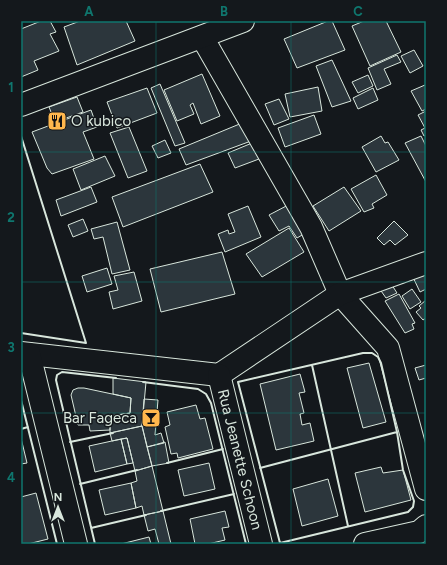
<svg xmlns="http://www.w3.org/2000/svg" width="447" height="565" font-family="Figtree,sans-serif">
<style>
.building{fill:#2c363c;stroke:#d8e6dc}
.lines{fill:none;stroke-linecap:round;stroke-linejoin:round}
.minor-casing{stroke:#d8e6dc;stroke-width:24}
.minor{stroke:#14181c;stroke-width:22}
.wall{stroke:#d8e6dc;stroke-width:2}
.grid{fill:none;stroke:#0f766e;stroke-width:1;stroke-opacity:0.55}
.labels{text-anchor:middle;stroke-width:3;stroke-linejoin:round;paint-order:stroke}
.poi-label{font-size:15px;fill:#d8e6dc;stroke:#14181c;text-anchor:start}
.street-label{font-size:15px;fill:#d8e6dc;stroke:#14181c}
.neatline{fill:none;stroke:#0f766e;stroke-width:1.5}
.grid-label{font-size:13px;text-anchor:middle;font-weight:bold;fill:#0f766e}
</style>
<rect width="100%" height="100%" fill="#14181c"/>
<path class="building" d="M41,21H50L56,32L50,34L59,51L34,61L38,70L21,77V29Z
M80,21H126L135,41L77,65L64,27Z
M328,21H332L345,50L297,68L284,39Z
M364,21H386L401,52L370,66L352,26Z
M414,50L423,66L410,73L401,56Z
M397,55L401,62L384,69L391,84L377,90L368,68Z
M332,60L351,101L332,107L316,66Z
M202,74L220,116L201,124L193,103L190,105L194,114L177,121L164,90Z
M368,75L373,86L358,93L352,82Z
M160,84L185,143L175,146L151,88Z
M425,85L426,87V109L422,111L411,91Z
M318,87L322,111L290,117L285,94Z
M147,88L157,113L117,128L107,102Z
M373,88L378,100L358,109L353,98Z
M77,97L83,112L55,122L49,107Z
M279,99L289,119L274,125L265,104Z
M91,110L97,127L83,132L94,159L52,174L47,168L32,132Z
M426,111V135L424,136L421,130L425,128L418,115Z
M314,115L321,134L285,147L278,128Z
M242,123L251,141L186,165L179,149Z
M129,127L147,171L128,178L110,133Z
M381,136L385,143L388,142L399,160L376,172L362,147Z
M421,136L426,146V182L405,143Z
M165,140L171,153L158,158L152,146Z
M252,143L259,159L235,168L228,153Z
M105,156L115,176L81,190L73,169Z
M200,164L213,192L123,227L112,197Z
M376,175L387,195L372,204L374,208L364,212L351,189Z
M91,187L97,202L61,216L56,200Z
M344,187L361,211L329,231L313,206Z
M292,203L309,231L297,238L289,226L279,231L269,215Z
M248,206L261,237L225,252L218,234L228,230L229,234L235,232L228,214Z
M83,219L88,231L73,237L68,225Z
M394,221L408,235L395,245L390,240L384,245L377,238Z
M117,222L130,270L112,274L103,237L94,239L91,229Z
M289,228L304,252L262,277L246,254Z
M222,252L235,294L161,312L150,269Z
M426,267V289L420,292L411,273Z
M107,268L112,284L87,292L82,276Z
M134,272L142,301L113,309L109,292L118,290L114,276Z
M390,282L397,293L386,298L379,288Z
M412,289L421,302L410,309L402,296Z
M399,294L415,323L412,324L414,329L405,333L385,301Z
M426,300V318L423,320L416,312L421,308L419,306Z
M369,363L386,422L363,428L347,368Z
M426,365V378L419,380L415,368Z
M300,374L305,392L299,393L304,413L300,414L302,425L310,423L314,441L276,450L260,384Z
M113,378L146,382L142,426L110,433V416L130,413L131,398L113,394Z
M78,388H84L131,398L130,413L110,416V430L90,431L89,425H78L71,395L73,390Z
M144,399L158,400L155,435L161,433L164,443L147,447L142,426Z
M196,405L200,419L205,418L213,449L178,458L177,453L171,454L165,427L170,425L167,412Z
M142,426L152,466L135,471L127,438L112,441L110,433Z
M21,438L27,463L21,464Z
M127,438L133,463L127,464L121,439Z
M121,439L127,464L95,472L89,446Z
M165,442L169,463L152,466L147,447Z
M209,463L215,489L184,496L178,470Z
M152,466L163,511L144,515L142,506L136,508L131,483L137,481L135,471Z
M381,467L383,473L403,470L411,500L365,512L355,473Z
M328,479L338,516L302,526L293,489Z
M131,483L136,508L105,515L99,490Z
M36,493L48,539L28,544H21V497Z
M163,511L171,544H159L155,529L148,531L144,515Z
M225,511L229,527L222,528L225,540L208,544H195L190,519Z
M149,537L151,544H121Z"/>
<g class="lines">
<g class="minor-casing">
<g id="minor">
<path d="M202,37L311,227L340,294L388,348L426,489"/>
<path d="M21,105L243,21"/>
<path d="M21,353L219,375L340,294L426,263"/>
<path d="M29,354L76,544"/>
<path id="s1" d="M219,375L261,544"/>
<path d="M365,544L419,532L426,526"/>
</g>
</g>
<use href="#minor" class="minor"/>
<path class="wall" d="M21,136L86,343L21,333
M363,353H372L378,357L381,363L397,432L403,470L414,501L413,507L408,512L280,543L238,382Z
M312,365L348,526
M143,382L198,389L206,394L211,403L246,544
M21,400L57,544
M21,429L28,427
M70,442L113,433
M167,463L223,449
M260,468L397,432
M80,484L137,470
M161,511L234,494
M91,528L146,515
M95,544L56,380L57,375L62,372L116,378"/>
</g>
<path class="grid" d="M156,21V544M291,21V544M21,152H426M21,282H426M21,413H426"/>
<defs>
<g id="restaurant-square" transform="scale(1)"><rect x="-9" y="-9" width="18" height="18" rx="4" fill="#ffb74d" stroke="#14181c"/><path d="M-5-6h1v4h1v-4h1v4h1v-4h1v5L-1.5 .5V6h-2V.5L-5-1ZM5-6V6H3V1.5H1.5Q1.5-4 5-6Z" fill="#111"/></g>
<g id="bar-square" transform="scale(1)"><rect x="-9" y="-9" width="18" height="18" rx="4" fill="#ffb74d" stroke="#14181c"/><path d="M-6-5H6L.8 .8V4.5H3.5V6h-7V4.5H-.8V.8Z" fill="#111"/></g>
</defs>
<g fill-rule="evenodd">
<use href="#restaurant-square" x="57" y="121"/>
<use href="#bar-square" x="151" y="418"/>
</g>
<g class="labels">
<g class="poi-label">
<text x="71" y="126">O kubico</text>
<text x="137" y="423" text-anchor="end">Bar Fageca</text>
</g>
<g class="street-label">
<text dy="5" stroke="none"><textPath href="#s1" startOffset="87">Rua Jeanette Schoon</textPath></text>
</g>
</g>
<rect width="447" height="565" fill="none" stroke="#14181c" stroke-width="44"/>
<g transform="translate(58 507)" stroke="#14181c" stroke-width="3" paint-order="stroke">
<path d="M0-3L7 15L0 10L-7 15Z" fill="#d8e6dc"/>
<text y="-6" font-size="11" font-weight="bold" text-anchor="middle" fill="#d8e6dc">N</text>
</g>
<rect x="22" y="22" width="403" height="521" class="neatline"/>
<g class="grid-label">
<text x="89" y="16">A</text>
<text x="224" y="16">B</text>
<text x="358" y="16">C</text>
<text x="11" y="92">1</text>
<text x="11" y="222">2</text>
<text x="11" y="352">3</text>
<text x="11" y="482">4</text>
</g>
</svg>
